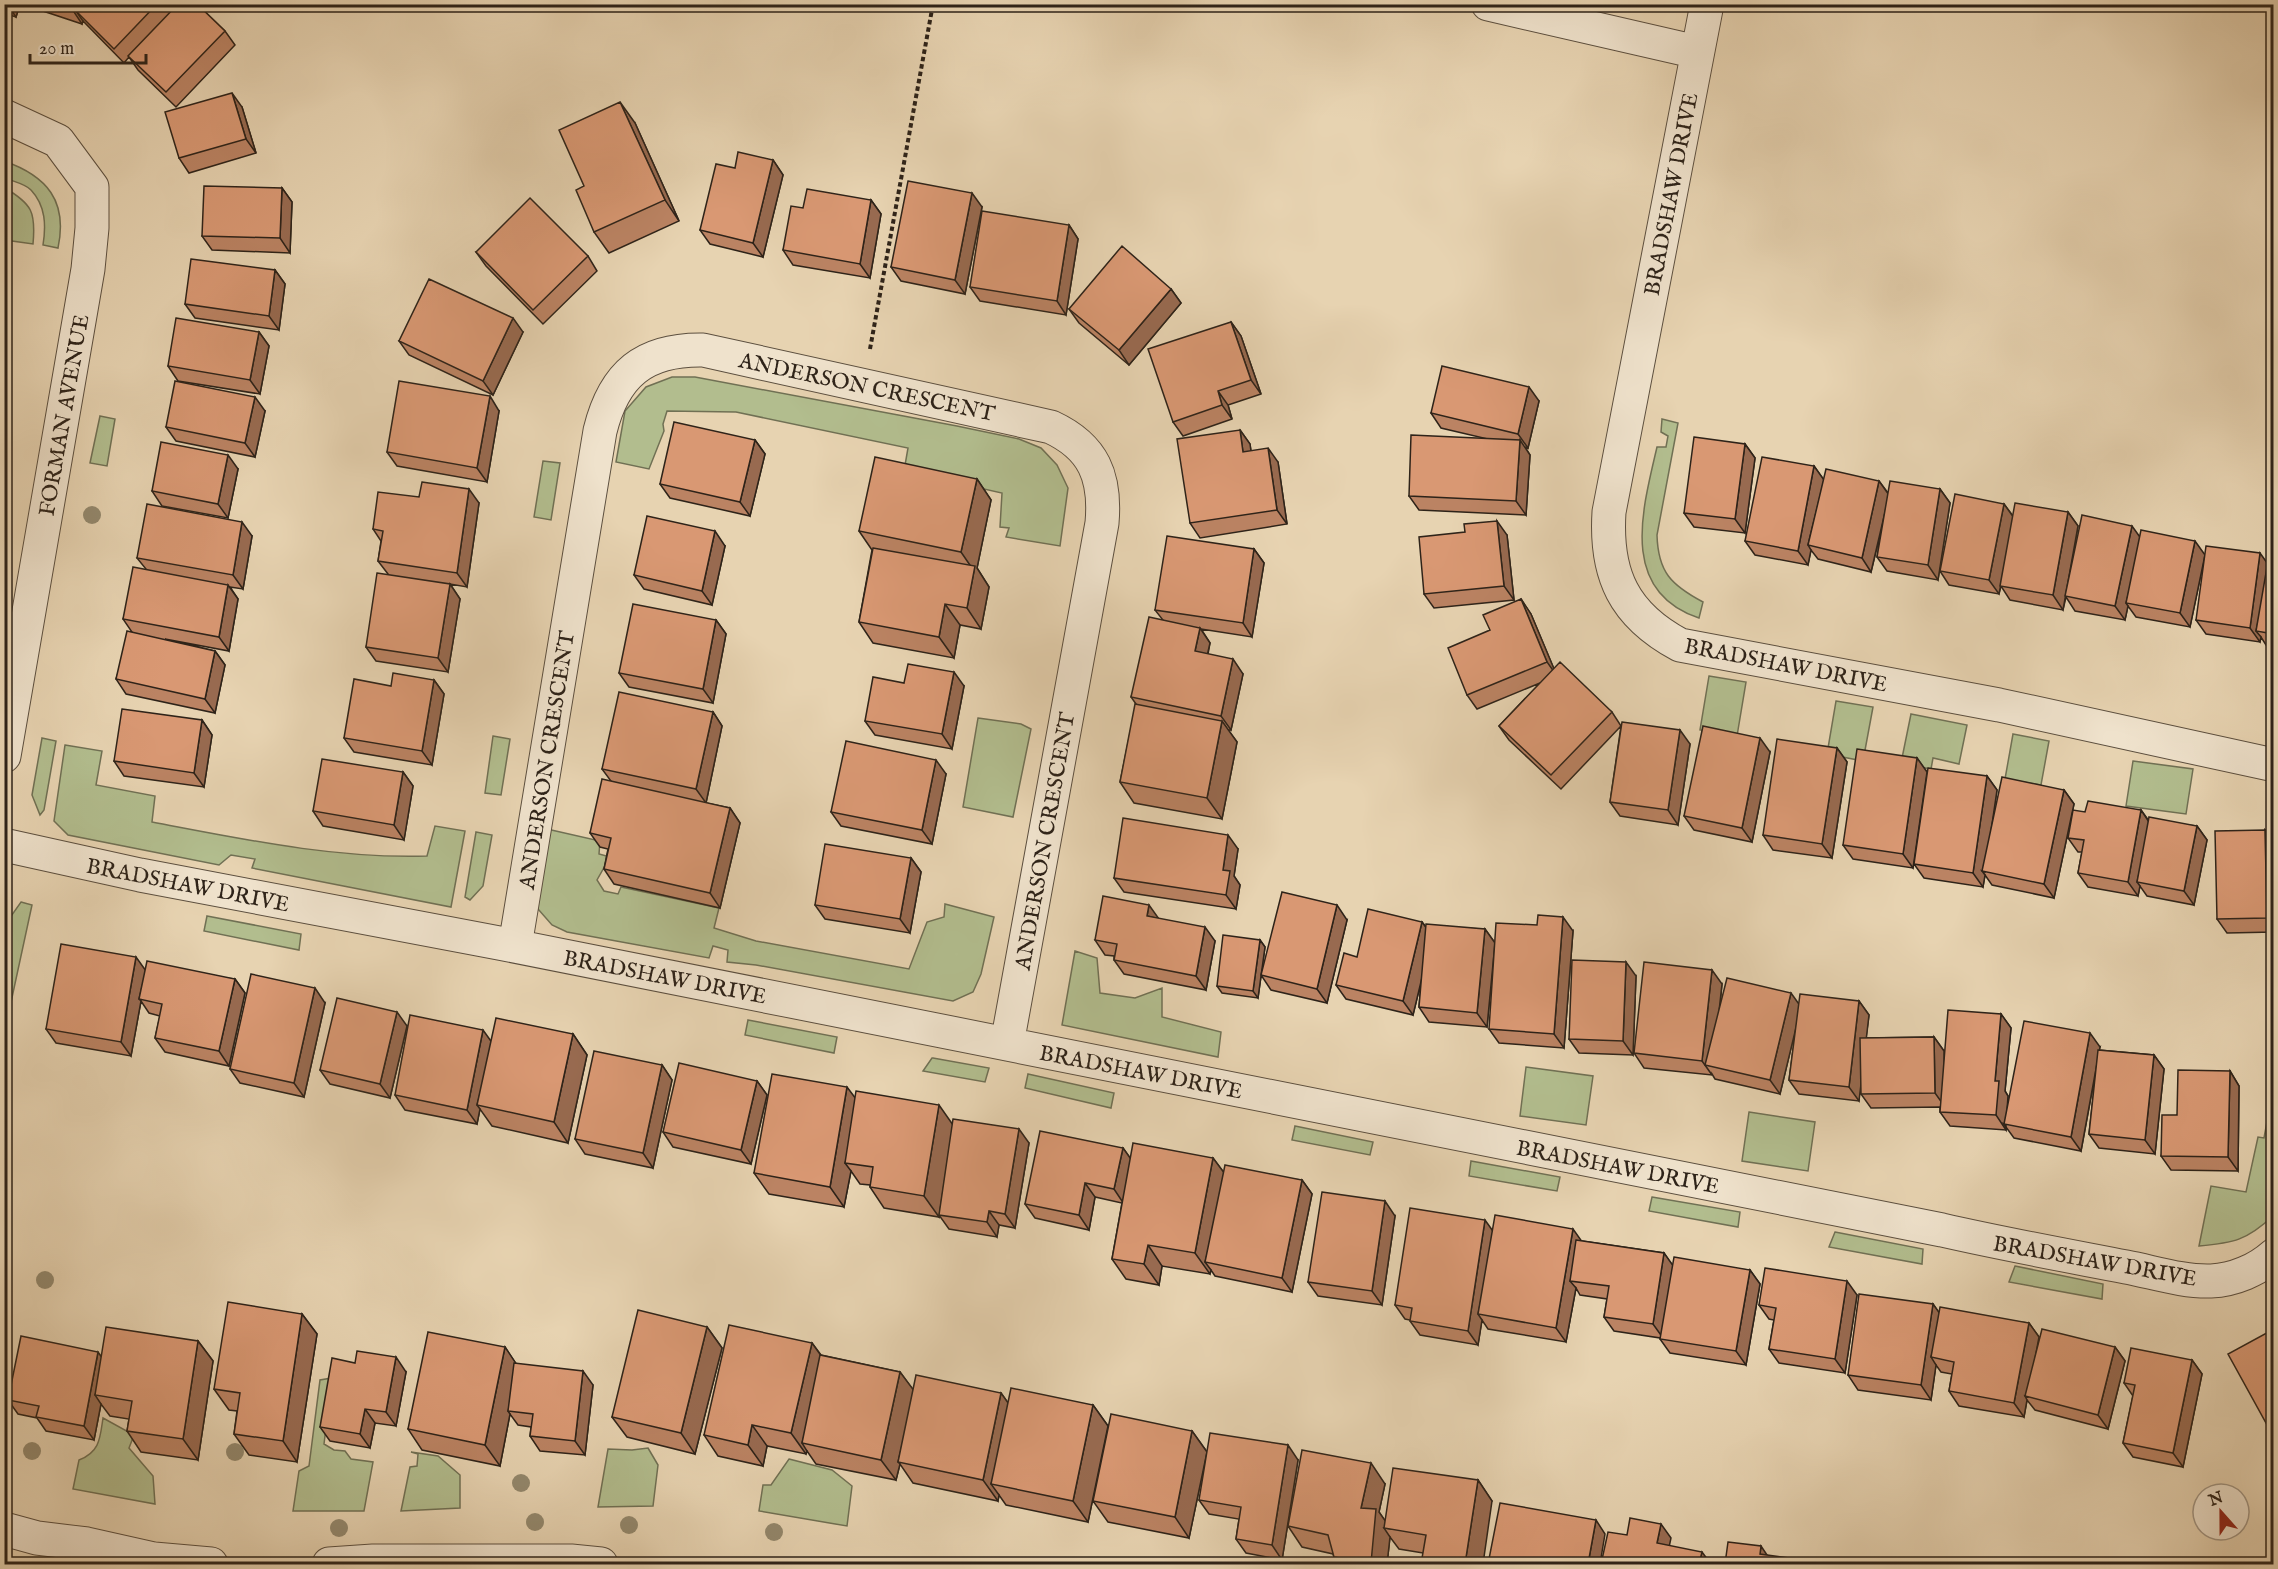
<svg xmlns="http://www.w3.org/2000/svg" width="2278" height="1569" font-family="'IM FELL English',serif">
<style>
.green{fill:#b2bd8e;stroke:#707054;stroke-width:1.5}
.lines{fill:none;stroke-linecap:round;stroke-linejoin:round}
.minor-casing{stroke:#5c4f3f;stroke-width:35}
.tertiary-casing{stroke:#5c4f3f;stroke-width:35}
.path{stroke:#2e2319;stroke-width:4;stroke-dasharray:4.5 3;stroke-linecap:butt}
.minor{stroke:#efe2cc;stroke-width:33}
.tertiary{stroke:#efe2cc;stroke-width:33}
.tree{fill:#93886d}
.wall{fill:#bb8363;stroke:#2e2319;stroke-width:1.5}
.shaded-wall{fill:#986a50;stroke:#2e2319;stroke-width:1.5}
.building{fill:#d99873;stroke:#2e2319;stroke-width:1.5}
.labels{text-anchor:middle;stroke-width:6;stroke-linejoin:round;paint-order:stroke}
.street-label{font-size:22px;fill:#2e2319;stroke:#efe2cc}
</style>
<rect width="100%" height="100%" fill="#e7d3b1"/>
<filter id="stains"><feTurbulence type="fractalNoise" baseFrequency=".00333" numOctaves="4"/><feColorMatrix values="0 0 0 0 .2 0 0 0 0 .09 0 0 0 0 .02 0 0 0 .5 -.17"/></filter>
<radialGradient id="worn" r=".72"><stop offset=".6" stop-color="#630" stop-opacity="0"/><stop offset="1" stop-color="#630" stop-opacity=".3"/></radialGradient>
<path class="green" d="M4,161C47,176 68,201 58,248L43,245C46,226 46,206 31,190C26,184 12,181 5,178Z
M5,188C32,204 36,212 33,244L5,240Z
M672,377H695L957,426L1019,439L1041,448L1057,465L1068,488L1060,546L1006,537L1009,528L1000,527L1002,493L904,471L908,448L736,412L667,411L663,424L664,431L649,469L616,462L625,411L646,387Z
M100,416L115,419L107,466L90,463Z
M1662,419L1678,423L1657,535C1658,572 1671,585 1703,602L1699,618C1618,591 1643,508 1657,447H1666L1668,436L1661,432Z
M543,461L560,463L551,520L534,517Z
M1709,676L1746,682L1737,736L1700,730Z
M1836,701L1873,707L1863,761L1827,754Z
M1911,714L1967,725L1959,764L1933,758L1931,769L1901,763Z
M978,718L1021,724L1031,729L1013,817L963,807Z
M2013,734L2049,741L2041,785L2005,779Z
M493,736L510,739L501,795L485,793Z
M42,738L56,741L44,810L40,815L32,795Z
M65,745L102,751L96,785L155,796L152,822C242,839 335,859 427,856L435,826L465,831L451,907L252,868L255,859L231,855L219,865L68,835L54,821Z
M2133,761L2193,769L2186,814L2126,806Z
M547,829L600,841L599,854L610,857L597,880L604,891L618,894L621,887L719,908L714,928L756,941L909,969L927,922L944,917L945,904L994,917L981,974L973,992L953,1001L756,965L727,962L728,950L713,946L709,958L567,932L552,925L538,909V889Z
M476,832L492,835L483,886L470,900L465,897Z
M21,902L32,905L5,1030V940L9,919Z
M207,916L301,934L299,950L204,931Z
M1075,951L1097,958L1100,993L1135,998L1162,988V1017L1221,1032L1218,1057L1062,1025Z
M748,1020L837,1037L834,1053L745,1035Z
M932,1058H933L989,1068L985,1082L923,1071Z
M1526,1067L1593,1076L1586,1125L1520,1116Z
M1028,1074L1114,1093L1111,1108L1025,1088Z
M2273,1089V1216C2247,1240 2234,1243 2199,1246L2211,1186L2246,1192L2258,1137L2264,1138Z
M1749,1112L1815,1122L1808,1171L1742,1161Z
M1295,1126L1373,1142L1370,1155L1292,1140Z
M1471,1161L1560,1177L1557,1191L1469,1176Z
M1652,1197L1740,1212L1738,1227L1649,1211Z
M1835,1232L1923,1249L1922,1264L1829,1247Z
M2015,1266L2103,1284L2102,1299L2009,1282Z
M332,1378L324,1444L334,1450L345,1451L351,1459L373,1462L364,1511H293L299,1471L309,1466L320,1380Z
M103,1418L134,1435L129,1448L153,1476L155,1504L73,1489L79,1460C100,1452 100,1438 103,1418Z
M648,1448L658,1465L653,1506L598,1507L608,1449L632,1450Z
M411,1452L438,1456L460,1475V1508L401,1511L410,1467L417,1466L418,1454Z
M789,1459L832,1470L852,1486L847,1526L759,1511L763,1485H771Z"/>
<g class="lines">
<g class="minor-casing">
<path id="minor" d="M1488,4L1697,52
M1707,4L1609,512C1605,575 1624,615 1680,645L1999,705L2274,765
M4,845L140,875L499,943L1942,1230C2003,1244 2064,1255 2126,1267C2153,1272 2183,1282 2211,1281C2234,1280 2257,1270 2274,1255
M515,946L600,431C614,374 644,349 703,350L1051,427C1094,447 1106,477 1102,523L1007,1044
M4,1529L37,1538L87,1544L154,1559L211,1564
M329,1564L373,1561H571L601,1564"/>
</g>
<g class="tertiary-casing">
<path id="tertiary" d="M4,116L58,141L92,187V228L88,269L4,756"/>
</g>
<path class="path" d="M870,349L933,4"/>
<use href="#minor" class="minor"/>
<use href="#tertiary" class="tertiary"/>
</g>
<g class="tree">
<circle cx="92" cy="515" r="9"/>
<circle cx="45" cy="1280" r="9"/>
<circle cx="32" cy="1451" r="9"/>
<circle cx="235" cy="1452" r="9"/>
<circle cx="521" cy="1483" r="9"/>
<circle cx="535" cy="1522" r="9"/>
<circle cx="629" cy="1525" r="9"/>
<circle cx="339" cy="1528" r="9"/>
<circle cx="774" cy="1532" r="9"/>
</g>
<path class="wall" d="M4,4H20L16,17L4,13Z
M31,4H197L225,31L235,45L176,107L138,70L129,57L124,63L83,21L82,24L34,8Z
M242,107L256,153L189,173L179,158Z
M635,123L679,221L609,253L594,232L584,186Z
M773,160L783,175L763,257L710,244L700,230L735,168Z
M282,188L292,202L290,253L212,250L202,236Z
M871,200L881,214L870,278L793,265L783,250L803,208Z
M982,207L965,294L901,281L891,267Z
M1069,225L1078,239L1066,315L980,301L970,287Z
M476,252L588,256L597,271L543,324L486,266Z
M275,270L285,284L279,330L195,318L185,304Z
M1171,289L1181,303L1129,365L1079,323L1069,309Z
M1231,322L1241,336L1261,394L1228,405L1232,419L1183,436L1173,422Z
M259,332L269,346L260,394L178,381L168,366Z
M523,332L493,395L409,355L399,341Z
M1539,401L1528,448L1525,447L1530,455L1526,515L1419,510L1409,496L1488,439L1441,428L1431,413Z
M265,411L255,457L176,441L166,427Z
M499,411L487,482L397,466L387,452Z
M1240,430L1250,444L1251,451L1278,462L1287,524L1200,538L1190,523Z
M755,440L765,454L750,516L670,498L660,484Z
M1745,444L1755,458L1745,533L1694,527L1684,513Z
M1814,466L1823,479L1879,481L1888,493L1940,489L1950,503L1938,580L1887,571L1877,557L1883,523L1871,572L1818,559L1811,550L1808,565L1755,555L1745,541Z
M238,469L228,518L162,506L152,491Z
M977,479L991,500L977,568L989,587L981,629L960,625L954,658L873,643L859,622L872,550L859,531Z
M419,497L479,503L467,587L450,584L460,599L448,672L376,661L366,647L388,574L378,561L381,541L373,529Z
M2004,504L2013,516L2068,512L2078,526L2068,585L2140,536L2205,555L2190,627L2136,617L2128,606L2125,620L2075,611L2066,597L2063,610L2010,600L2001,586L1999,594L1949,585L1940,571Z
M1465,532L1507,535L1514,600L1434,608L1424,594Z
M252,536L243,589L230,587L238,599L229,651L165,639L215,651L225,665L215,713L126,694L116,679L132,632L123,619L146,569L137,558Z
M725,546L712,605L644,589L634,575Z
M1254,549L1264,563L1252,637L1201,629L1210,643L1208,654L1243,674L1231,730H1228L1237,742L1222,819L1134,803L1120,782L1136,704L1131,697L1163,620L1155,610Z
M2274,562V646L2266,645L2261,637L2260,642L2206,634L2196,620Z
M1521,599L1531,614L1554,669L1612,712L1621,726L1690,744L1678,825L1620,816L1610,802L1621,726L1561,789L1509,740L1499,726L1540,683L1477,709L1467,695L1490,630Z
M716,620L726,634L713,703L629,687L619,673Z
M434,680L444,694L432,765L354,752L344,738Z
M964,686L952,749L875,735L865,721Z
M713,712L722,726L706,803L730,808L740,823L720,908L614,884L604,869L608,849L600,847L590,833L611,781L602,769Z
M202,720L212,735L204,787L124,776L114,761Z
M1837,748L1847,762L1832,858L1773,850L1763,835Z
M1770,752L1752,842L1694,830L1684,816Z
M1917,758L1927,772L1913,868L1853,859L1843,845Z
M403,772L413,786L404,840L323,826L313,811Z
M946,774L932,844L841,826L831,812Z
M1987,776L1997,790L1993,817L2064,790L2074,804L2054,898L1992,885L1985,875L1983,887L1924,878L1914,864Z
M2141,810L2149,821L2197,826L2207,840L2194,905L2147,896L2140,886L2138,896L2088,887L2078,873L2082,852H2078L2068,838L2085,812Z
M2265,830L2274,842V932L2227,933L2217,919Z
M1238,849L1234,876L1240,885L1236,909L1124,892L1114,878Z
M911,858L921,872L910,933L825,919L815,905Z
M1347,920L1327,1003L1271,990L1261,975Z
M1422,922L1426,927L1485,929L1495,943L1487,1027L1429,1022L1419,1007L1421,982L1413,1015L1346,999L1336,985L1357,957Z
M1573,931L1564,1048L1499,1043L1489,1029Z
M1095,940L1215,941L1206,990L1124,974L1114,960V956L1105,955Z
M1260,940L1265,947L1258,998L1222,993L1217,986Z
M146,970L235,979L245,993L229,1066L165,1052L155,1038L160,1016L149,1013L141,1001L131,1056L56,1043L46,1029Z
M1636,976L1633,1055L1579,1053L1569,1039Z
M1722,984L1720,1006L1799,1005L1859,1001L1869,1015L1866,1038L1934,1037L1944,1051L2001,1014L2011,1028L2005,1091L2008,1096V1103L2100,1047L2099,1050L2154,1055L2164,1069L2155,1154L2099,1148L2089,1134L2096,1070L2081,1151L2014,1138L2006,1127V1130L1950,1126L1940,1112V1107L1871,1108L1861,1094L1860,1085L1859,1101L1799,1094L1789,1080L1796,1027L1780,1094L1715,1079L1712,1074V1075L1644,1068L1634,1053Z
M325,1003L304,1097L240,1083L230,1069Z
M407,1026L390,1098L330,1084L320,1070Z
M573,1034L587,1055L568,1143L492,1126L480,1109L477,1124L405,1110L395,1095L491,1042Z
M662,1065L672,1080L653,1168L585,1154L575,1139Z
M2230,1071L2239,1086L2238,1171L2171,1170L2161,1156L2177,1115Z
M757,1081L767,1095L751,1164L673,1147L663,1132Z
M855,1098L953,1124L1029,1143L1015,1228L999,1225L997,1237L949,1229L939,1215V1217L884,1208L870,1187V1185L860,1184L851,1171L844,1207L769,1194L754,1173Z
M1123,1148L1130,1158H1213L1224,1173L1302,1180L1312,1194L1292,1292L1215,1276L1211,1270L1210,1274L1162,1266L1159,1285L1126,1279L1112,1259L1122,1203L1095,1197L1089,1230L1035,1218L1025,1204Z
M1395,1216L1382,1305L1318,1296L1308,1282Z
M1492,1230L1582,1241L1664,1253L1672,1265L1750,1270L1760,1284L1746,1365L1670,1353L1660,1339V1338L1614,1331L1604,1317L1607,1299L1580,1295L1576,1288L1566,1342L1488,1329L1482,1320L1478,1345L1420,1335L1410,1321V1320L1405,1319L1395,1305Z
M1857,1295L1845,1373L1779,1363L1769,1349L1774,1320L1769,1319L1759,1305Z
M1933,1304L1939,1313L2029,1323L2039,1337L2036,1353L2115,1347L2125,1361L2108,1429L2035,1410L2027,1400L2024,1417L1959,1406L1949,1391L1952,1374L1941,1372L1936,1365L1931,1400L1858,1390L1848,1375Z
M302,1314L317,1334L297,1462L249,1455L234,1434L237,1411L229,1410L214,1389Z
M707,1327L722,1348L695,1454L627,1437L612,1417Z
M198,1341L213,1361L198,1460L141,1452L127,1431L129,1419L110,1416L101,1404L94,1440L46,1431L37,1418L18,1414L8,1400L101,1356Z
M812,1343L821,1355L900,1372L913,1390L1001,1393L1008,1403L1093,1405L1108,1426L1088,1522L1006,1505L999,1495L998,1501L913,1483L900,1464L896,1480L816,1464L807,1451L806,1454L767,1446L763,1466L718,1456L704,1435Z
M505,1347L516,1364L593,1385L585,1455L540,1451L530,1436L531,1427L518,1425L510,1414L500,1466L422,1450L408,1429Z
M2192,1360L2202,1374L2183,1467L2133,1457L2123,1443L2133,1396L2124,1383Z
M406,1372L396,1426L375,1423L370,1448L330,1441L320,1427Z
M1192,1431L1207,1452L1189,1538L1108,1522L1093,1501Z
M1298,1460L1282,1560L1246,1553L1236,1539L1239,1519L1209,1514L1199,1500Z
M1478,1480L1492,1501L1423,1553L1399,1549L1390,1537L1387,1564H1339L1334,1557L1333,1554L1302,1547L1288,1526L1385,1484L1379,1512L1385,1521Z"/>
<path class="shaded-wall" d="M7,4H20L16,17Z
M74,4H88L76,11L83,21L82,24L72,9Z
M232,93L242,107L256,153L246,139Z
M620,102L635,123L679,221L665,200Z
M773,160L783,175L763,257L753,243Z
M282,188L292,202L290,253L280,238Z
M972,193L982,207L965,294L955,280Z
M871,200L881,214L870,278L860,264Z
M1069,225L1078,239L1066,315L1057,301Z
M275,270L285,284L279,330L269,316Z
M1171,289L1181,303L1129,365L1119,350Z
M513,318L523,332L493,395L483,381Z
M1231,322L1241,336L1261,394L1251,380Z
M259,332L269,346L260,394L250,380Z
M1529,387L1539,401L1528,448L1518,434Z
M1218,391L1228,405L1232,419L1222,405Z
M490,396L499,411L487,482L477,468Z
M255,397L265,411L255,457L245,443Z
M1240,430L1250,444L1253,466L1243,452Z
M755,440L765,454L750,516L740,502Z
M1520,440L1530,455L1526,515L1516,501Z
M1745,444L1755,458L1745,533L1735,519Z
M1268,448L1278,462L1287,524L1277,510Z
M228,455L238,469L228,518L218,504Z
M1814,466L1824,480L1808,545L1811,550L1808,565L1798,551Z
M977,479L991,500L977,568L989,587L981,629L967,608L974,571L961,552Z
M1879,481L1889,495L1871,572L1862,558Z
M469,489L479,503L467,587L457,573Z
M1940,489L1950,503L1938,580L1928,565Z
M2004,504L2014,518L1999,594L1989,580Z
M2068,512L2078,526L2063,610L2053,595Z
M1497,521L1507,535L1514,600L1504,586Z
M242,522L252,536L243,589L233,575Z
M2132,526L2142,540L2126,603L2128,606L2125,620L2115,606Z
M715,531L725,546L712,605L702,591Z
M2195,541L2205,555L2190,627L2180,613Z
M1254,549L1264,563L1252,637L1243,623Z
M2260,553L2270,567L2256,631L2261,637L2260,642L2250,628Z
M450,584L460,599L448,672L438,658Z
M228,585L238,599L229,651L219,637Z
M1521,599L1531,614L1557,676L1547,662Z
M945,604L960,625L954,658L939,637Z
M716,620L726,634L713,703L703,689Z
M1200,628L1210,643L1205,665L1195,651Z
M215,651L225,665L215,713L205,699Z
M1233,659L1243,674L1231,730L1221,716Z
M954,672L964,686L952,749L942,734Z
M434,680L444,694L432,765L422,751Z
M713,712L722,726L706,803L696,789Z
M202,720L212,735L204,787L194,773Z
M1222,721L1237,742L1222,819L1207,798Z
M1680,730L1690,744L1678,825L1668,810Z
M1760,738L1770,752L1752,842L1742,828Z
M1837,748L1847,762L1832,858L1822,844Z
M1917,758L1927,772L1913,868L1903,854Z
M936,760L946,774L932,844L922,830Z
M403,772L413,786L404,840L394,825Z
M1987,776L1997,790L1985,872L1982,871L1985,875L1983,887L1973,873Z
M2064,790L2074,804L2054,898L2044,884Z
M730,808L740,823L720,908L710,893Z
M2141,810L2151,825L2137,882L2140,886L2138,896L2128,882Z
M2197,826L2207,840L2194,905L2184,891Z
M2265,830L2274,842V927L2267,918Z
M1228,835L1238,849L1234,876L1240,885L1236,909L1226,895L1223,870Z
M911,858L921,872L910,933L900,919Z
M1149,905L1159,919L1147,916Z
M1337,905L1347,920L1327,1003L1317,989Z
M1563,917L1573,931L1564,1048L1554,1034Z
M1422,922L1432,936L1413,1015L1403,1001Z
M1205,927L1215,941L1206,990L1196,976Z
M1485,929L1495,943L1487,1027L1477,1013Z
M1260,940L1265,947L1258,998L1253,991Z
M136,957L146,971L139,999L141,1001L131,1056L121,1042Z
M1626,962L1636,976L1633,1055L1623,1041Z
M1712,970L1722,984L1713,1066L1705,1065L1712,1075L1702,1061Z
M235,979L245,993L229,1066L219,1051Z
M315,988L325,1003L304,1097L294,1083Z
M1791,993L1801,1007L1780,1094L1770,1080Z
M1859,1001L1869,1015L1859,1101L1849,1087Z
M397,1012L407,1026L390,1098L380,1084Z
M2001,1014L2011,1028L2005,1091L2008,1096L2006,1125L2004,1124L2006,1127V1130L1996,1115L1995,1081Z
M483,1030L493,1044L477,1105L480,1109L477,1124L467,1110Z
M2090,1033L2100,1047L2081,1151L2071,1137Z
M573,1034L587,1055L568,1143L554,1122Z
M1934,1037L1944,1051L1945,1107L1935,1093Z
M2154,1055L2164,1069L2155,1154L2145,1140Z
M662,1065L672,1080L653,1168L643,1153Z
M2230,1071L2239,1086L2238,1171L2228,1157Z
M757,1081L767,1095L751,1164L741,1150Z
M847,1087L862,1107L845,1163L851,1171L844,1207L830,1187Z
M939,1105L953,1125L939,1217L924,1196Z
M1019,1129L1029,1143L1015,1228L1005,1214Z
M1123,1148L1133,1162L1124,1204L1114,1189Z
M1213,1158L1228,1178L1205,1262L1211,1270L1210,1274L1195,1253Z
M1302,1180L1312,1194L1292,1292L1282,1278Z
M1085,1183L1095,1197L1089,1230L1079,1215Z
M1385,1201L1395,1216L1382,1305L1372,1291Z
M989,1211L999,1225L997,1237L987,1222Z
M1485,1220L1495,1234L1478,1314L1482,1320L1478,1345L1468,1331Z
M1573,1229L1583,1243L1570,1281L1576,1288L1566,1342L1556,1328Z
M1148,1245L1162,1266L1159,1285L1144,1264Z
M1664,1253L1674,1267L1663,1338L1653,1324Z
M1750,1270L1760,1284L1746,1365L1736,1351Z
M1847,1281L1857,1295L1845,1373L1835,1359Z
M1933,1304L1943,1318L1931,1357L1936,1365L1931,1400L1921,1385Z
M302,1314L317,1334L297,1462L283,1441Z
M2029,1323L2039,1337L2028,1397L2025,1396L2027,1400L2024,1417L2014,1403Z
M707,1327L722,1348L695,1454L681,1433Z
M198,1341L213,1361L198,1460L183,1439Z
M812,1343L827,1364L802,1443L807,1451L806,1454L791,1433Z
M505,1347L519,1368L508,1411L510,1414L500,1466L485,1445Z
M2115,1347L2125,1361L2108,1429L2098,1415Z
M98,1352L108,1366L95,1395L101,1404L94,1440L84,1426Z
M396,1357L406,1372L396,1426L386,1412Z
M2192,1360L2202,1374L2183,1467L2173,1453Z
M583,1371L593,1385L585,1455L575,1441Z
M900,1372L915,1392L898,1462L900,1464L896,1480L881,1460Z
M1001,1393L1016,1414L991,1484L999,1495L998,1501L983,1480Z
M1093,1405L1108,1426L1088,1522L1073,1501Z
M365,1409L375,1423L370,1448L360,1434Z
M752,1425L767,1446L763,1466L748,1445Z
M1192,1431L1207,1452L1189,1538L1175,1517Z
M1288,1445L1298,1460L1282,1560L1272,1545Z
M1371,1463L1385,1484L1379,1512L1391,1529L1384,1528L1390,1537L1387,1564H1372L1371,1563L1361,1508Z
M1478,1480L1492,1501L1483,1564H1465Z
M1596,1520L1605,1534L1600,1564H1588Z
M1661,1524L1671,1538L1667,1557L1657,1543Z
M1761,1546L1771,1561L1760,1554Z
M1702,1552L1711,1564H1699Z"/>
<path class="building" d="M57,4H74L72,9Z
M82,4H157L114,49L76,11Z
M178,4H197L225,31L166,92L128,56Z
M232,93L246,139L179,158L165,112Z
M620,102L665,200L594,232L576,190L584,186L559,130Z
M738,152L773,160L753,243L700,230L716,164L735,168Z
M908,181L972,193L955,280L891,267Z
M204,186L282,188L280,238L202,236Z
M807,189L871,200L860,264L783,250L791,206L803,208Z
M530,198L588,256L533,310L476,252Z
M982,211L1069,225L1057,301L970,287Z
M1122,246L1171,289L1119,350L1069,309Z
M191,259L275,270L269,316L185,304Z
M429,279L513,318L483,381L399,341Z
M176,318L259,332L250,380L168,366Z
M1231,322L1251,380L1218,391L1222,405L1173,422L1148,349Z
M1442,366L1529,387L1518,434L1431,413Z
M175,381L255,397L245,443L166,427Z
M399,381L490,396L477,468L387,452Z
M674,422L755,440L740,502L660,484Z
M1240,430L1243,452L1268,448L1277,510L1190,523L1177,439Z
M1411,435L1520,440L1516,501L1409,496Z
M1694,437L1745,444L1735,519L1684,513Z
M161,442L228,455L218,504L152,491Z
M875,457L977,479L961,552L859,531Z
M1762,457L1814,466L1798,551L1745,541Z
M1826,469L1879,481L1862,558L1808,545Z
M1890,481L1940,489L1928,565L1877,557Z
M422,482L469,489L457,573L378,561L383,531L373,529L378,492L419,497Z
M1955,494L2004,504L1989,580L1940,571Z
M2015,503L2068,512L2053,595L2000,586Z
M147,504L242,522L233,575L137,558Z
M2082,515L2132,526L2115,606L2065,596Z
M647,516L715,531L702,591L634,575Z
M1497,521L1504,586L1424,594L1419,537L1465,532L1464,524Z
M2141,530L2195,541L2180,613L2126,603Z
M1167,536L1254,549L1243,623L1155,610Z
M2206,546L2260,553L2250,628L2196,620Z
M873,548L975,566L967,608L945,604L939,637L859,622Z
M2268,561L2274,562V634L2256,631Z
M133,567L228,585L219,637L123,619Z
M377,573L450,584L438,658L366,647Z
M1521,599L1547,662L1467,695L1448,648L1490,630L1483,615Z
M633,604L716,620L703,689L619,673Z
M1149,617L1200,628L1195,651L1233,659L1221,716L1131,697Z
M127,631L215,651L205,699L116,679Z
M1560,662L1612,712L1551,775L1499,726Z
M908,664L954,672L942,734L865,721L873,677L904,683Z
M393,673L434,680L422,751L344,738L354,679L391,686Z
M619,692L713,712L696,789L602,769Z
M1135,704L1222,721L1207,798L1120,782Z
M122,709L202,720L194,773L114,761Z
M1622,722L1680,730L1668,810L1610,802Z
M1703,726L1760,738L1742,828L1684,816Z
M1777,739L1837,748L1822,844L1763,835Z
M846,741L936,760L922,830L831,812Z
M1857,749L1917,758L1903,854L1843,845Z
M322,759L403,772L394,825L313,811Z
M1928,768L1987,776L1973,873L1914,864Z
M2002,777L2064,790L2044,884L1982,871Z
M602,779L730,808L710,893L604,869L611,838L590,833Z
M2088,801L2141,810L2128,882L2078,873L2084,840L2068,838L2073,810L2085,812Z
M2149,817L2197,826L2184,891L2137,882Z
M1123,818L1228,835L1223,870L1230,871L1226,895L1114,878Z
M2265,830L2267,918L2217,919L2215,831Z
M825,844L911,858L900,919L815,905Z
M1282,892L1337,905L1317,989L1261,975Z
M1103,896L1149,905L1147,916L1205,927L1196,976L1114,960L1117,944L1095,940Z
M1368,909L1422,922L1403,1001L1336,985L1344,953L1357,957Z
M1538,915L1563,917L1554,1034L1489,1029L1496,923L1537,925Z
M1426,924L1485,929L1477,1013L1419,1007Z
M1223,935L1260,940L1253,991L1217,986Z
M61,944L136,957L121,1042L46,1029Z
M1572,960L1626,962L1623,1041L1569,1039Z
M147,961L235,979L219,1051L155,1038L162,1004L139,999Z
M1644,962L1712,970L1702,1061L1634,1053Z
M251,974L315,988L294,1083L230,1069Z
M1727,978L1791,993L1770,1080L1705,1065Z
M1800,994L1859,1001L1849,1087L1789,1080Z
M337,998L397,1012L380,1084L320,1070Z
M1948,1010L2001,1014L1995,1081H1999L1996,1115L1940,1112Z
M410,1015L483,1030L467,1110L395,1095Z
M496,1018L573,1034L554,1122L477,1105Z
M2024,1021L2090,1033L2071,1137L2004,1124Z
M1934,1037L1935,1093L1861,1094L1860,1038Z
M2098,1050L2154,1055L2145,1140L2089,1134Z
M594,1051L662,1065L643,1153L575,1139Z
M679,1063L757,1081L741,1150L663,1132Z
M2178,1070L2230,1071L2228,1157L2161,1156L2162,1115H2177Z
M772,1074L847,1087L830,1187L754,1173Z
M856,1091L939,1105L924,1196L870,1187L873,1167L845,1163Z
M953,1119L1019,1129L1005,1214L989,1211L987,1222L939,1215Z
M1040,1131L1123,1148L1114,1189L1085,1183L1079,1215L1025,1204Z
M1133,1143L1213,1158L1195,1253L1148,1245L1144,1264L1112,1259Z
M1225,1165L1302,1180L1282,1278L1205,1262Z
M1322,1192L1385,1201L1372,1291L1308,1282Z
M1410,1208L1485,1220L1468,1331L1410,1321L1412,1308L1395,1305Z
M1495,1215L1573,1229L1556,1328L1478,1314Z
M1576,1240L1664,1253L1653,1324L1604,1317L1609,1286L1570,1281Z
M1674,1257L1750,1270L1736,1351L1660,1339Z
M1765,1268L1847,1281L1835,1359L1769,1349L1776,1308L1759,1305Z
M1859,1294L1933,1304L1921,1385L1848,1375Z
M228,1302L302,1314L283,1441L234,1434L240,1393L214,1389Z
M1940,1307L2029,1323L2014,1403L1949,1391L1954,1362L1931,1357Z
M638,1310L707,1327L681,1433L612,1417Z
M729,1325L812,1343L791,1433L752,1425L748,1445L704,1435Z
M106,1327L198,1341L183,1439L127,1431L132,1401L95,1395Z
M2042,1329L2115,1347L2098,1415L2025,1396Z
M2274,1329V1431L2271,1432L2228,1354Z
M428,1332L505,1347L485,1445L408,1429Z
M21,1336L98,1352L84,1426L36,1417L39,1406L8,1400Z
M2131,1348L2192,1360L2173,1453L2123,1443L2135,1385L2124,1383Z
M357,1351L396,1357L386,1412L365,1409L360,1434L320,1427L332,1358L355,1363Z
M820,1355L900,1372L881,1460L802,1443Z
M514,1363L583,1371L575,1441L530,1436L533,1414L508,1411Z
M916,1375L1001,1393L983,1480L898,1462Z
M1011,1388L1093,1405L1073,1501L991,1484Z
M1111,1414L1192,1431L1175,1517L1093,1501Z
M1210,1433L1288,1445L1272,1545L1236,1539L1241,1507L1199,1500Z
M1302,1450L1371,1463L1361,1508L1376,1509L1371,1563L1334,1557L1328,1535L1288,1526Z
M1393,1468L1478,1480L1465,1564H1421L1426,1535L1384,1528Z
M1500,1503L1596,1520L1588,1564H1488Z
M1630,1518L1661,1524L1657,1543L1702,1552L1699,1564H1601L1608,1532L1627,1535Z
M1728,1542L1761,1546L1760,1554L1818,1562V1564H1725Z"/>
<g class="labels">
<g class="street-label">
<text transform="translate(1670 194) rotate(-79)" y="8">BRADSHAW DRIVE</text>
<text transform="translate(867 386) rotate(12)" y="8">ANDERSON CRESCENT</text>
<text transform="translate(63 415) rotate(-80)" y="8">FORMAN AVENUE</text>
<text transform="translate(1786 664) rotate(11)" y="8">BRADSHAW DRIVE</text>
<text transform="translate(546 760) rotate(-81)" y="8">ANDERSON CRESCENT</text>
<text transform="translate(1044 841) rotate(-80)" y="8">ANDERSON CRESCENT</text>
<text transform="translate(188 884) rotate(11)" y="8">BRADSHAW DRIVE</text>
<text transform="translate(665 976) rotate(11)" y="8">BRADSHAW DRIVE</text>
<text transform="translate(1141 1071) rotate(11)" y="8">BRADSHAW DRIVE</text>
<text transform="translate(1618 1166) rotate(11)" y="8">BRADSHAW DRIVE</text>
<text transform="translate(2095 1260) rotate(10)" y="8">BRADSHAW DRIVE</text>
</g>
</g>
<rect width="2278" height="1569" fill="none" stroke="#e7d3b1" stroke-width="24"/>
<rect x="6" y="6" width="2266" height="1557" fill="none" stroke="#2e2319" stroke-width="3"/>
<rect x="12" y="12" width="2254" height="1545" fill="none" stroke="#2e2319" stroke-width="1.5"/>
<g transform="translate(2221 1512) rotate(339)"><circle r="28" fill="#efe2cc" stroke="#a29684" stroke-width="1.5"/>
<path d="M0-4.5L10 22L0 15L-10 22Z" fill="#8f2418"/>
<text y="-9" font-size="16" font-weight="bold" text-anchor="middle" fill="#2e2319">N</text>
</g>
<path d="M30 54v9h116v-9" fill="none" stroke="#2e2319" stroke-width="3"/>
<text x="39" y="54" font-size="18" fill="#2e2319" stroke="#efe2cc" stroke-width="4.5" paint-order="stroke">20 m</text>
<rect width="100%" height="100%" filter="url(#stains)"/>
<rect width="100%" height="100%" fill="url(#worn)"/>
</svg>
